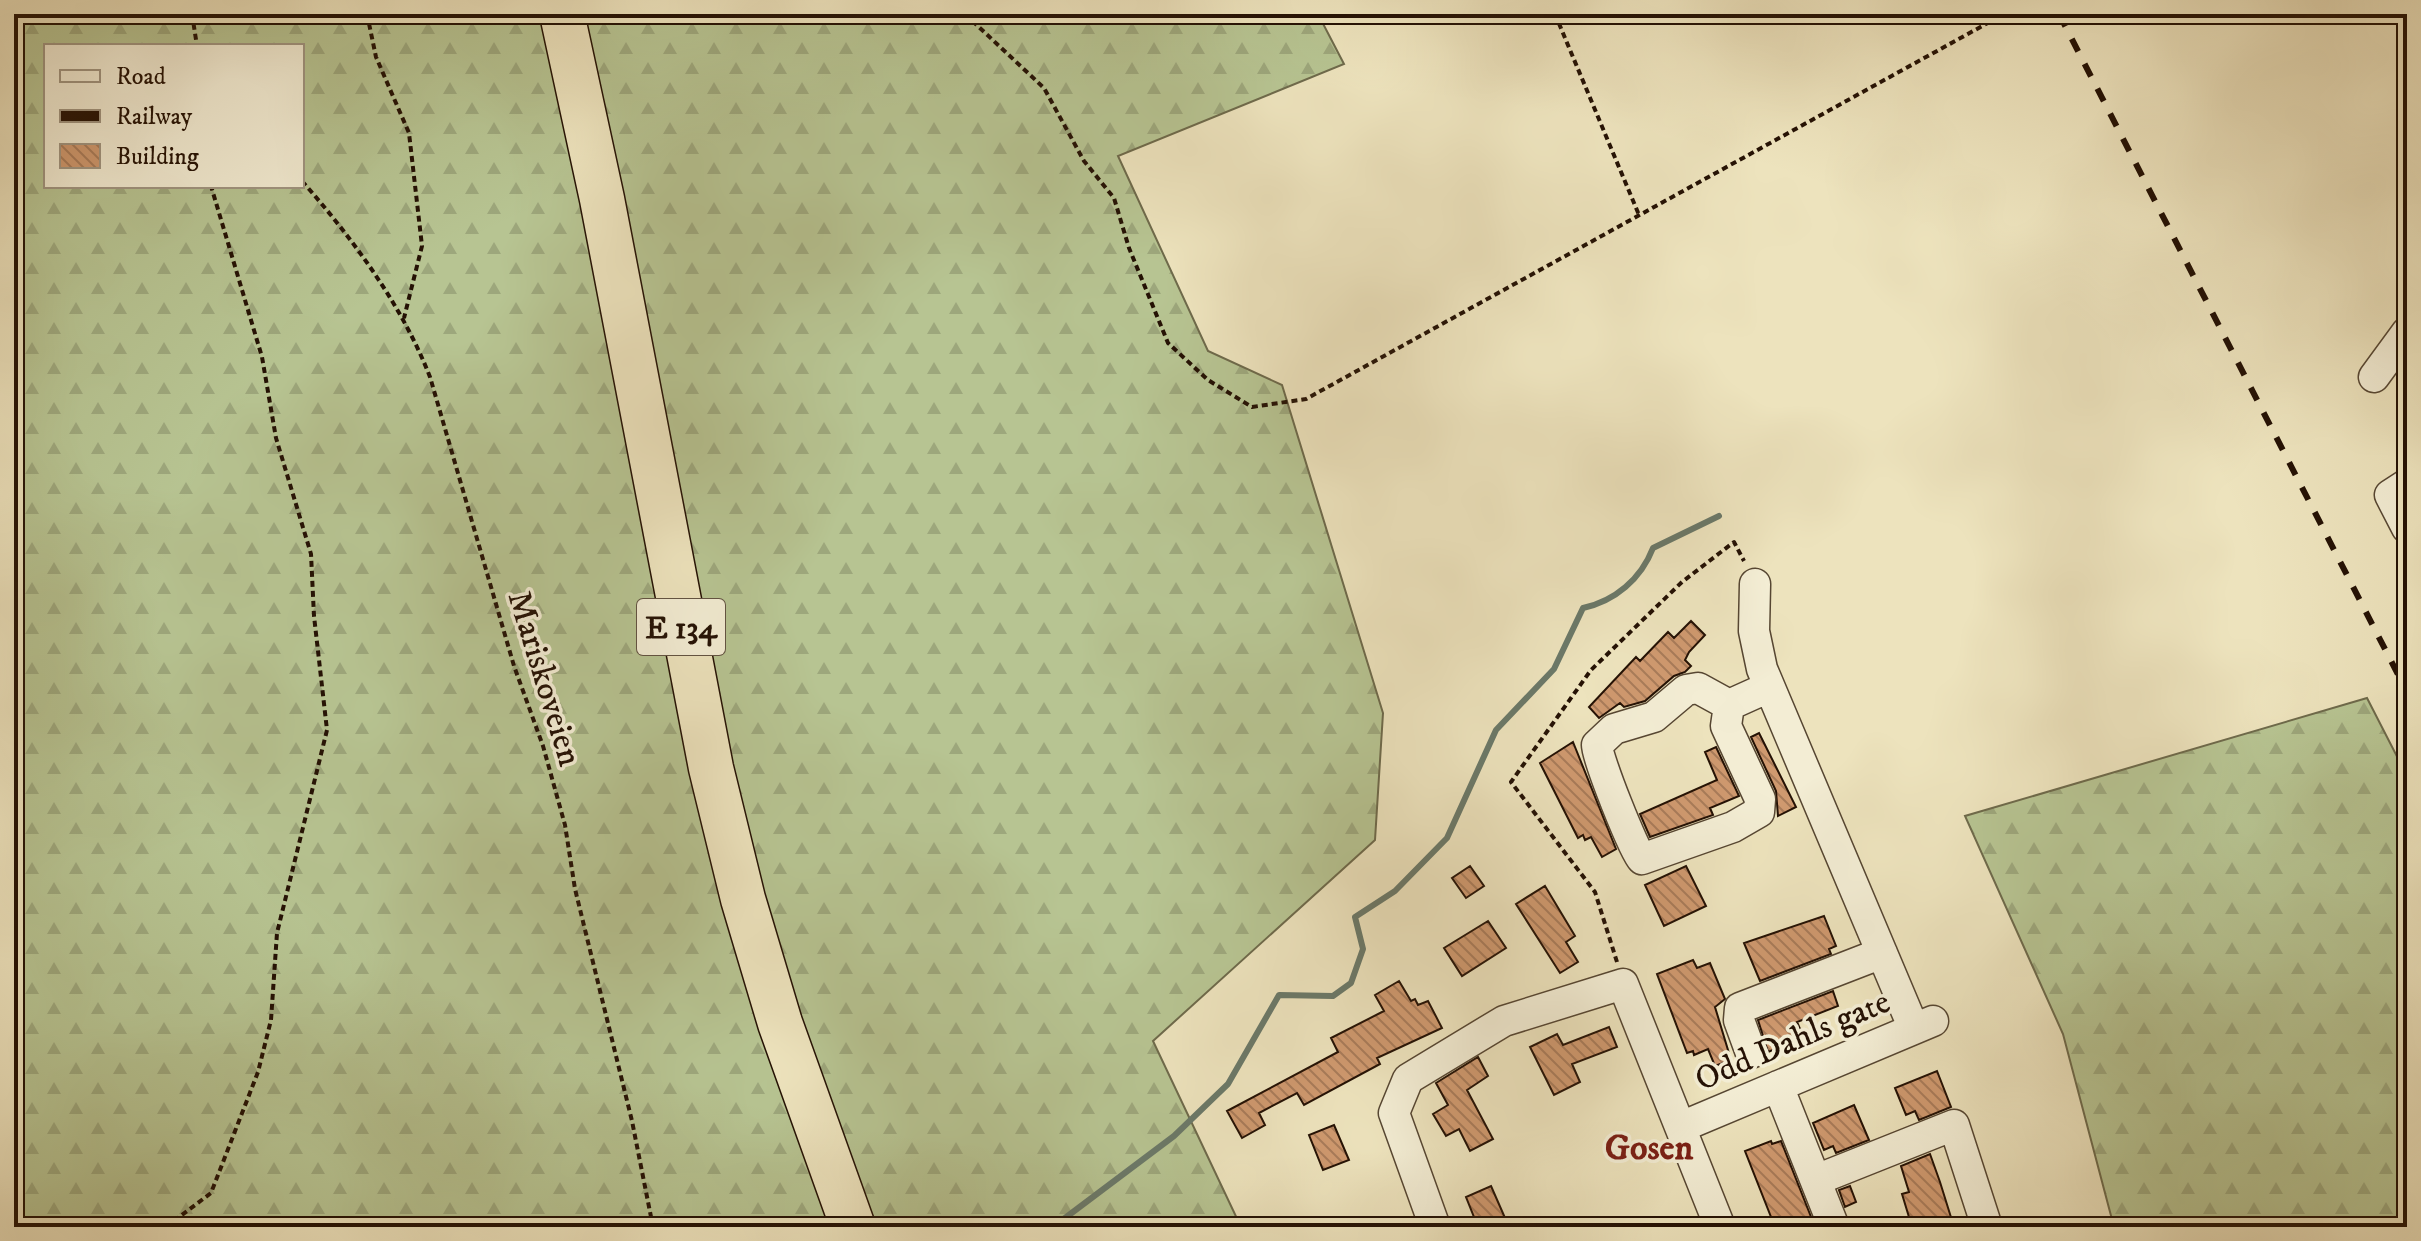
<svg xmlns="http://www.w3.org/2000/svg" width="2421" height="1241" font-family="'IM FELL DW Pica',serif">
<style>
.forest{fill:url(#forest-firs);stroke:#6e6a4b;stroke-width:2;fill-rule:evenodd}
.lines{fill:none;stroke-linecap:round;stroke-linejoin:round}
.stream{stroke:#6b7969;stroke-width:6}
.building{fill:url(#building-back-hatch);stroke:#241104;stroke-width:2}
.minor-casing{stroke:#564632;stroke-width:33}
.highway-casing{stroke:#241104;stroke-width:47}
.path{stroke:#241104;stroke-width:4;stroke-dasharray:6 4;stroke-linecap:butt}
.minor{stroke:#f3edd4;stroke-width:30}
.highway{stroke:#ede3bd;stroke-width:44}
.rail{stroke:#241104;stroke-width:6;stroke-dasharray:14 14;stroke-linecap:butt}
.labels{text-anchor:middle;stroke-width:7;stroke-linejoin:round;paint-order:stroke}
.shield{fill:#f3edd4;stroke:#625342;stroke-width:2}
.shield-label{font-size:32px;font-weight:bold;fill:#241104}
.street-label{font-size:34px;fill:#241104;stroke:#f3edd4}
.neighbourhood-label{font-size:36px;font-weight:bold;fill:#7a1f14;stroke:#f3edd4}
</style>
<defs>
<pattern id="forest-firs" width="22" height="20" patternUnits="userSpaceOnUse" patternTransform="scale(2)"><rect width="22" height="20" fill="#b7c492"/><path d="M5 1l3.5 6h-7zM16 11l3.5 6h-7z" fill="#9da77c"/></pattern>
<pattern id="building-back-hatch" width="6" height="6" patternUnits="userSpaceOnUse" patternTransform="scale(2)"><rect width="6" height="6" fill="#cf996f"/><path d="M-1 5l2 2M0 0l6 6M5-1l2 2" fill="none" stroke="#a87b59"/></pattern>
</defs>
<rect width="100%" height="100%" fill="#ede3bd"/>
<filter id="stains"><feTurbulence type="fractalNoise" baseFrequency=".0025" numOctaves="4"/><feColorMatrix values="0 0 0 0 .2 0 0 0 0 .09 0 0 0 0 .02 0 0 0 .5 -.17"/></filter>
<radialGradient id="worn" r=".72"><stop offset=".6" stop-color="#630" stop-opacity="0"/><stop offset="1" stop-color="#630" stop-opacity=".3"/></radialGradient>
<path class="forest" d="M14,14H1318L1344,64L1118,156L1208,351L1282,385L1383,713L1375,840L1153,1041L1241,1227H14ZM46,46H302V186H46Z
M2367,698L2407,776V1227H2114L2063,1034L1965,816Z"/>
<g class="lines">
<path class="stream" d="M1053,1227L1174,1136L1228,1084L1279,995L1333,996L1351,983L1363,949L1355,917L1395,891L1447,838L1496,730L1554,669L1583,608C1615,601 1641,579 1653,548L1719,516"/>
</g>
<path class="building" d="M1691,621L1705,635L1689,652L1685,660L1691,666L1685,672L1674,676L1645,701L1624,707L1620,703L1599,718L1589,707L1636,657L1640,661L1668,632L1674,638Z
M1759,733L1796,807L1778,816L1776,791L1751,737Z
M1573,742L1616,849L1602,857L1591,837L1585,840L1583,835L1578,838L1540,763Z
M1716,747L1739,796L1710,808L1713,815L1650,837L1640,814L1717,780L1705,752Z
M1470,866L1484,886L1466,898L1452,878Z
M1686,866L1706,906L1664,926L1645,885Z
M1545,886L1575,936L1566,942L1578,962L1560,973L1516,904Z
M1824,916L1836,946L1829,949L1831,954L1760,981L1744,943Z
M1488,921L1506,948L1462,976L1444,948Z
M1693,960L1697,968L1710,963L1725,999L1715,1007L1731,1060L1715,1066L1708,1049L1694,1055L1693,1051L1687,1053L1657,974Z
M1399,981L1411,1001L1415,999L1418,1005L1428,1001L1442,1028L1377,1058L1380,1064L1304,1105L1297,1093L1259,1113L1265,1125L1242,1138L1227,1111L1338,1052L1331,1038L1384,1011L1375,995Z
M1833,991L1838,1006L1797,1022L1804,1038L1768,1052L1758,1020Z
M1609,1027L1617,1047L1572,1064L1580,1082L1554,1095L1530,1047L1557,1034L1563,1045Z
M1478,1057L1488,1076L1467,1090L1493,1139L1470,1151L1459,1129L1446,1136L1433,1114L1448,1105L1436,1083Z
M1937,1071L1951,1107L1919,1120L1915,1111L1906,1115L1895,1088Z
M1854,1105L1869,1140L1836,1153L1833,1146L1824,1150L1813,1123Z
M1334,1125L1349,1160L1323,1170L1309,1135Z
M1771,1141L1772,1144L1781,1141L1815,1227H1775L1745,1151Z
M1930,1154L1940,1182L1954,1227H1912L1902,1194L1909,1192L1901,1166Z
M1491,1186L1509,1227H1478L1466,1197Z
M1850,1186L1856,1202L1845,1207L1839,1190Z"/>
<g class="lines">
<g class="minor-casing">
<path id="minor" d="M2374,377L2407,332
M2407,484L2390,495L2407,528
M1755,584L1754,631L1762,669L1914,1029
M1729,705L1698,688L1686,690L1654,717L1614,729L1597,745C1597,758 1634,851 1642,859L1733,827L1759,812L1760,799L1726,726L1729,705L1769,687
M1751,1053L1739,1020L1740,1008L1882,953
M1778,1086L1834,1227
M1681,1127L1933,1021
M1816,1180L1954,1125L1987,1227
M1435,1227L1394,1113L1408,1079L1504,1021L1623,984L1720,1227"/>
</g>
<g class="highway-casing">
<path id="highway" d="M562,14L602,199L711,768L743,899L780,1023L853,1227"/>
</g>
<path class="path" d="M192,14L197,46
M367,14L376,57L409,133L422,246L404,318
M965,14L1044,88L1084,161L1114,198L1129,248L1168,343L1208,380L1252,407L1306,399L2004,14
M1555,14L1639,215
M302,181C353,239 402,305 430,377L514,666L543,746L565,825L575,889L632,1121L653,1227
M1617,962L1595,892L1511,782L1591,670L1682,582L1734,542L1744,561
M166,1227L211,1193L258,1072L271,1020L277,933L327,730L314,616L311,554L276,438L262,357L211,186"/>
<use href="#minor" class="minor"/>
<use href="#highway" class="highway"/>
<path class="rail" d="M2059,14L2407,692"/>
</g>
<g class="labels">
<rect class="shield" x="637" y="599" width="88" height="56" rx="6"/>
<g class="shield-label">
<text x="681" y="638">E 134</text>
</g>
<g class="street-label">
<text transform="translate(546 678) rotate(73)" y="12">Mariskoveien</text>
<text transform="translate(1792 1039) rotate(-23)" y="12">Odd Dahls gate</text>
</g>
<g class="neighbourhood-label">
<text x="1649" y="1159">Gosen</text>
</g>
</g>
<rect width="2421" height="1241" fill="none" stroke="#ede3bd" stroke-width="48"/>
<rect x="16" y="16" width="2389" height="1209" fill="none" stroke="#241104" stroke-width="4"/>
<rect x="24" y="24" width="2373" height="1193" fill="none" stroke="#241104" stroke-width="2"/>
<rect x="44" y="44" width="260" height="144" fill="#f3edd4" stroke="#a09581" stroke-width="2"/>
<rect x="60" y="70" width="40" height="12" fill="#f3edd4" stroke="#a09581" stroke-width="2"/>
<text x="116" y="84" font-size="24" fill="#241104">Road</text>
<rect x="60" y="110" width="40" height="12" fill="#241104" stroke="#a09581" stroke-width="2"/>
<text x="116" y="124" font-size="24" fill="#241104">Railway</text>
<rect x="60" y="144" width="40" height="24" fill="url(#building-back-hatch)" stroke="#a09581" stroke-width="2"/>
<text x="116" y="164" font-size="24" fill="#241104">Building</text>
<rect width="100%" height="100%" filter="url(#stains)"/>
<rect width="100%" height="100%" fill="url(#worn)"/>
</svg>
